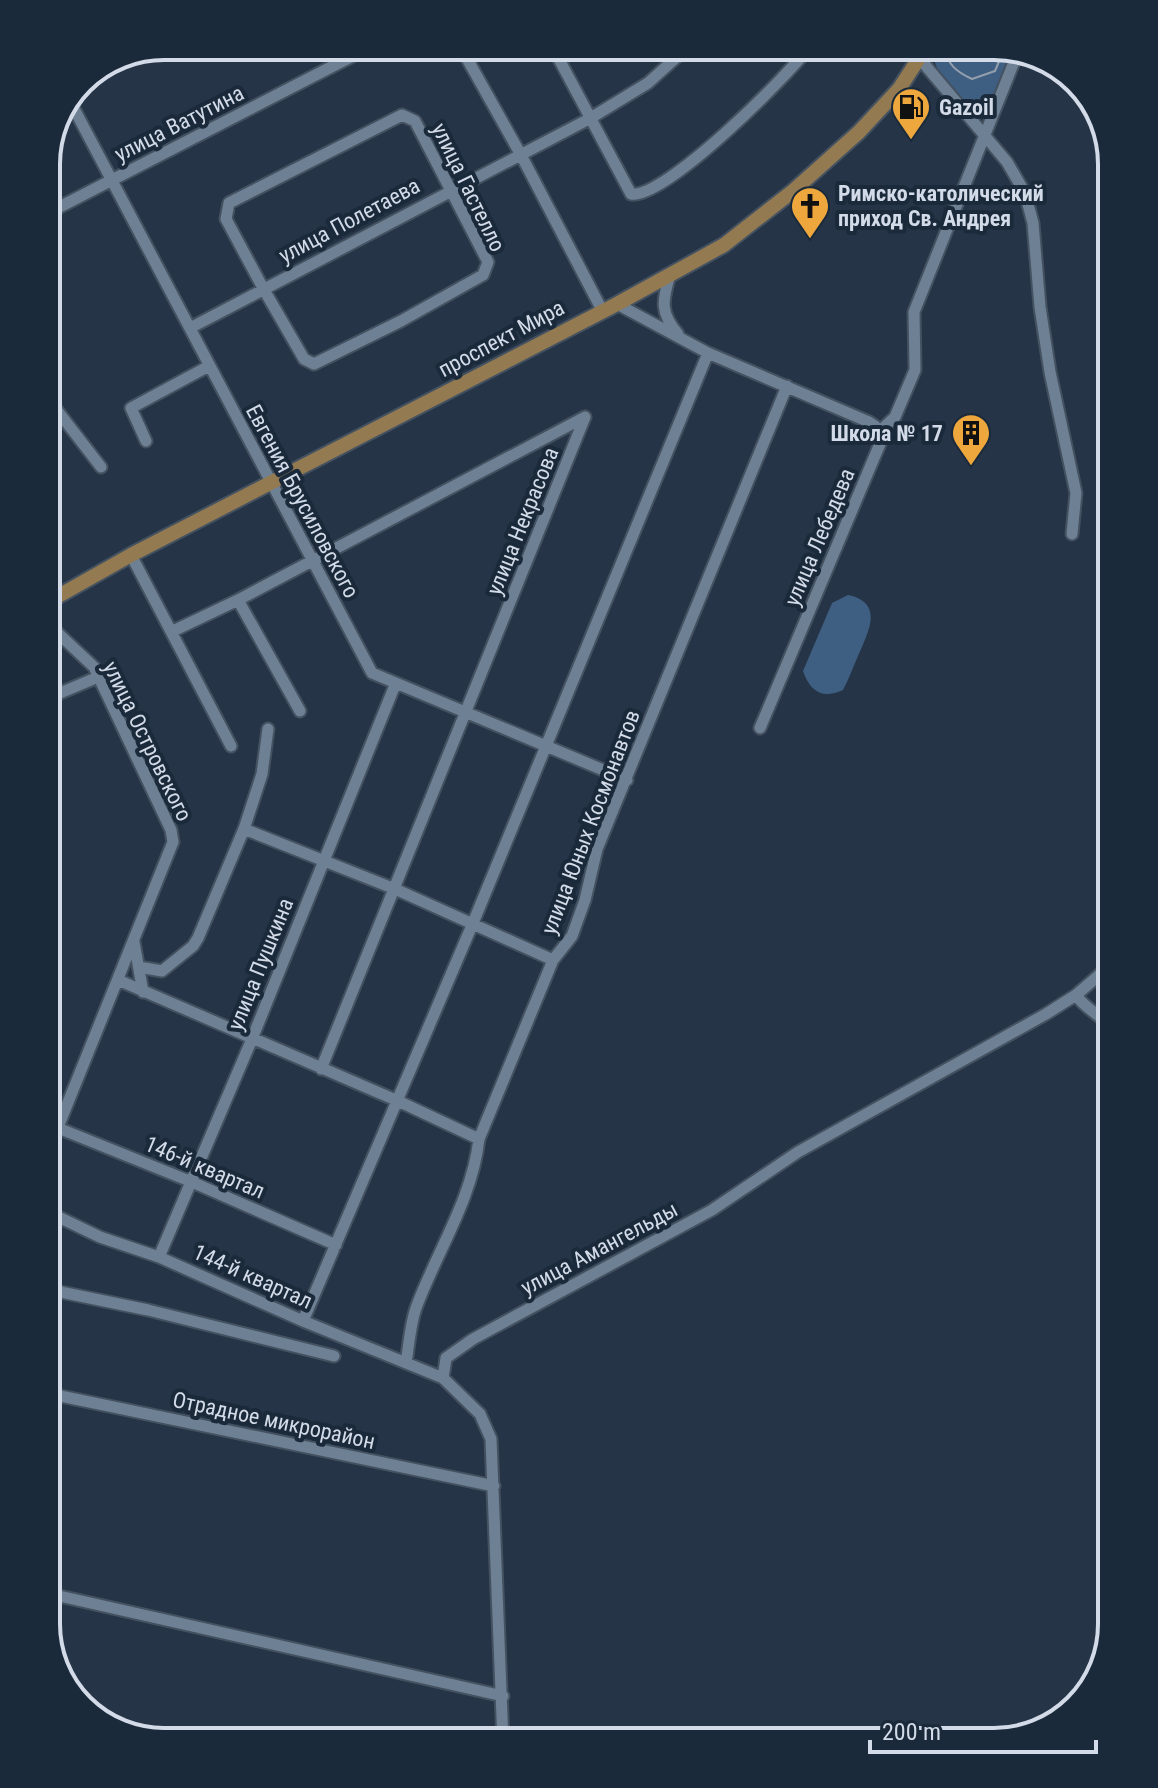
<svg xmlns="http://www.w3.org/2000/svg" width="1158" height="1788" font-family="'Roboto Condensed',sans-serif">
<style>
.green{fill:#3e5e82}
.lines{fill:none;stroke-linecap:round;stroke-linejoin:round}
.minor-casing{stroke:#445160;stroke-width:15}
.major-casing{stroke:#445160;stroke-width:18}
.minor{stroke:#6e8094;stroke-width:11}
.major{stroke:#937a51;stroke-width:14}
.tram{stroke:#949fad;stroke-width:2}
.labels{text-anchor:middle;stroke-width:8;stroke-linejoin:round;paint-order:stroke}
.poi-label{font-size:22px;font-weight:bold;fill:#d2dbe7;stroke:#1b2a3b;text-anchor:start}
.street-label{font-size:22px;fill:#d2dbe7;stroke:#1b2a3b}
.rim{fill:none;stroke:#d2dbe7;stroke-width:4}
</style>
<rect width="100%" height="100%" fill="#253446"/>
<path class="green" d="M933,46H1002L1014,50L990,115L980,117C965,101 935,79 934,56L932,55Z
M848,595C885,603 868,632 858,656C853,667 849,679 843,690C822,700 810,691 803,671L832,603Z"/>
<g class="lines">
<g class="minor-casing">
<path id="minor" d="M460,46L521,155L602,310
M552,46L631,194C665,199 788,76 810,46
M920,59L1007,162L1025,193L1033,223L1040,307L1050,372L1076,493L1072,534
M71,103L372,673L627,780
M402,115L415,121L488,262L483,275L401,321L314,364L304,359L263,288L226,219L229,203Z
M46,214L372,46
M670,275C662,301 660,313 678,334
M617,304L708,353L869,422L875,426L882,439L760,728
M190,328L589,119L648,83L689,46
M46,396L101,467
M879,432L895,417L915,370L914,312L1018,52
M146,441L131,408L209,366
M131,555L231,746
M238,600L300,711
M173,631L238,600L585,417
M46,699L98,677
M244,829L395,889L553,960
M134,942L143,992
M139,967L162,971L193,946L198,938L244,829L262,774L268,729
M118,980L398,1101L479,1139
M1076,995C1085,1009 1101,1015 1112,1028
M321,1069L585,417
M58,1128L192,1182L336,1245
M46,1157L173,842L171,830L94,667L46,622
M46,1211L100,1237L159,1257L303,1321L443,1378
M159,1257L252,1039L395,685
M46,1289L148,1310L334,1356
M303,1321L473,923L708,353
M406,1363C409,1345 410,1325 416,1308C437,1251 472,1200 479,1139L553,960L572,936L585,900L597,849L787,386
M46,1393L494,1486
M46,1593L503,1696
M503,1742L491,1439L480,1414L443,1378L446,1358L473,1339L712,1210L798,1152L1046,1014L1076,995L1112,964"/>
</g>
<g class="major-casing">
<path id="major" d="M46,603L131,555L617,304L724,245L793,191L859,132L899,89L927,46"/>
</g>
<use href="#minor" class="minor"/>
<use href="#major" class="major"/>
<path class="tram" d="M947,46C945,64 957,72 972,79L995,71L1005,47"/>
</g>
<defs>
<g id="fuel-pin" transform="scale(2)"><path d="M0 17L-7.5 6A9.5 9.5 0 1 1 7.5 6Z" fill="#eea73d" stroke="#1b2a3b"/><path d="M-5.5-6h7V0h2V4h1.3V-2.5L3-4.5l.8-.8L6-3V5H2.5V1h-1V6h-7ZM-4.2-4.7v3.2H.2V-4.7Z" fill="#111"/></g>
<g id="church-pin" transform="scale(2)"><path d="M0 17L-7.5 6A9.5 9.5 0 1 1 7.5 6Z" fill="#eea73d" stroke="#1b2a3b"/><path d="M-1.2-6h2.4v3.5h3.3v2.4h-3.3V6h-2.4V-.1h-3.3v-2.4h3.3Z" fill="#111"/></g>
<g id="building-pin" transform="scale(2)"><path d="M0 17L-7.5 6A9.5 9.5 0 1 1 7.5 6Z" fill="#eea73d" stroke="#1b2a3b"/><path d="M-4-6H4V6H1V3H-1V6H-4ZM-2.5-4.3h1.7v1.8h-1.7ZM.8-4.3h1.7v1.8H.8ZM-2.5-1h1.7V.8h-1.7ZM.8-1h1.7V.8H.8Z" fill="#111"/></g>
</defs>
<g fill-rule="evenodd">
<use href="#fuel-pin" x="911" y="107"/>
<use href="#church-pin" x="810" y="206"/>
<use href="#building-pin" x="971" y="433"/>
</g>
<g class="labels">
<g class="poi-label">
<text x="939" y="115">Gazoil</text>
<text x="838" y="201">Римско-католический<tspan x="838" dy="25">приход Св. Андрея</tspan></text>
<text x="943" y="441" text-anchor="end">Школа № 17</text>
</g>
<g class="street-label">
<text transform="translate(179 123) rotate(-27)" y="8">улица Ватутина</text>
<text transform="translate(469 187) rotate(64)" y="8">улица Гастелло</text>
<text transform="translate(349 220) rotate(-28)" y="8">улица Полетаева</text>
<text transform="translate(501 338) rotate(-28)" y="8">проспект Мира</text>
<text transform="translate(303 501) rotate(62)" y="8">Евгения Брусиловского</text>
<text transform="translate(522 521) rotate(-68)" y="8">улица Некрасова</text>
<text transform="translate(819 537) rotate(-67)" y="8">улица Лебедева</text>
<text transform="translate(148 741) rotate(64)" y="8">улица Островского</text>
<text transform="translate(590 822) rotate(-69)" y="8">улица Юных Космонавтов</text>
<text transform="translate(260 964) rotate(-68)" y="8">улица Пушкина</text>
<text transform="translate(205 1167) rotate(23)" y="8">146-й квартал</text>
<text transform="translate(599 1248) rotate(-28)" y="8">улица Амангельды</text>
<text transform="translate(253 1276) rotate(24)" y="8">144-й квартал</text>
<text transform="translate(274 1420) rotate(12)" y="8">Отрадное микрорайон</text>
</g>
</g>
<path d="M0 0H1158V1788H0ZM164 60H994A104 104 0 0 1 1098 164V1624A104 104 0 0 1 994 1728H164A104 104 0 0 1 60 1624V164A104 104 0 0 1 164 60Z" fill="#1b2a3b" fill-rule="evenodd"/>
<path class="rim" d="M164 60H994A104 104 0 0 1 1098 164V1624A104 104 0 0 1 994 1728H164A104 104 0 0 1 60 1624V164A104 104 0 0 1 164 60Z"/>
<path d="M870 1740v12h226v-12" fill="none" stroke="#d2dbe7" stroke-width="4"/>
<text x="882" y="1740" font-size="24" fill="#d2dbe7" stroke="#1b2a3b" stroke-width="6" paint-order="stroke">200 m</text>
</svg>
